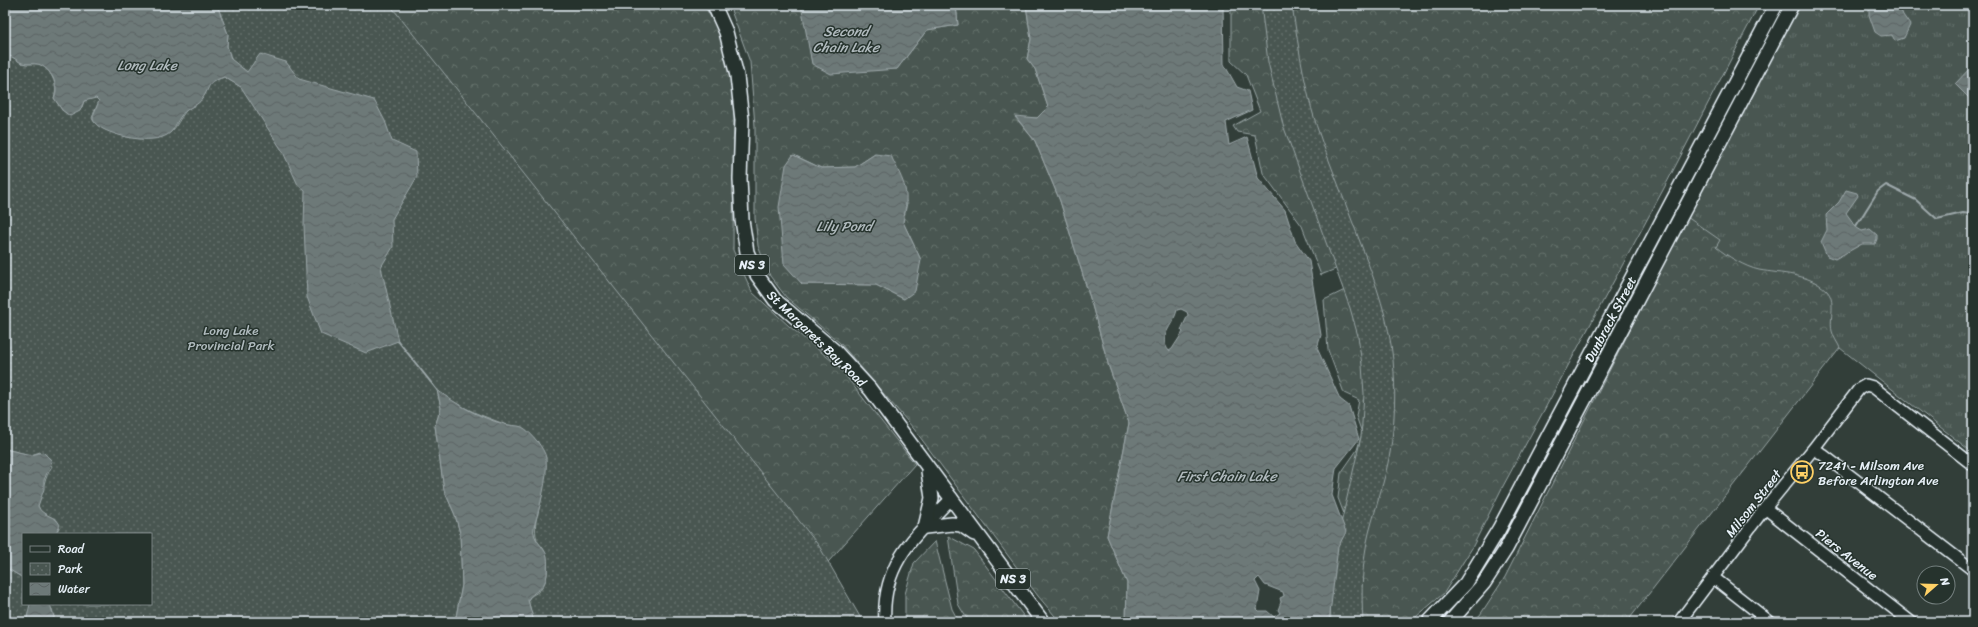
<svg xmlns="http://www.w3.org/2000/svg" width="1978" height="627" font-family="Sriracha,sans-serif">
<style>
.grass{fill:url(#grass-tufts);stroke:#98a4a4}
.forest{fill:url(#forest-crowns);stroke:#98a4a4;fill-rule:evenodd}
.park{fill:url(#park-dots);stroke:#98a4a4}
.water{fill:url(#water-waves);stroke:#9ea9ab;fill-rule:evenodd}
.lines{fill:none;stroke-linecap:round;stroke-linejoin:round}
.stream{stroke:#9ea9ab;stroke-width:2}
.minor-casing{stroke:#e8f1f8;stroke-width:14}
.major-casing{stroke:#e8f1f8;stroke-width:16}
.minor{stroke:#26332d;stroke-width:11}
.major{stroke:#26332d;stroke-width:13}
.labels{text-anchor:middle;stroke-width:3;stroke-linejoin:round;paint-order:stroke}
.shield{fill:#26332d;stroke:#aeb8bb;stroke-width:1}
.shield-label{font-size:12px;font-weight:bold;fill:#e8f1f8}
.street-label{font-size:13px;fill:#e8f1f8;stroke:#26332d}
.park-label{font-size:13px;fill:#b0bbbe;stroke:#26332d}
.poi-label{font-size:13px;fill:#e8f1f8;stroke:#26332d;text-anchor:start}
.water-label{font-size:14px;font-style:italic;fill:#b1bbbe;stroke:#26332d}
</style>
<defs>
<pattern id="grass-tufts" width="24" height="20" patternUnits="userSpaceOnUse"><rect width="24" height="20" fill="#495651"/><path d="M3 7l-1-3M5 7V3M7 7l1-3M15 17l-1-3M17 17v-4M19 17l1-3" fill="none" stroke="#636f6b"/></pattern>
<pattern id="forest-crowns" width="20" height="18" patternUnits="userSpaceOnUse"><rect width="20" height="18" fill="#495651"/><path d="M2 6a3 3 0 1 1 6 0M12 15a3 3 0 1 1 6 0" fill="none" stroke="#636f6b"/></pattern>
<pattern id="park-dots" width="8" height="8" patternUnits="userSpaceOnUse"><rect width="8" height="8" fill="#495651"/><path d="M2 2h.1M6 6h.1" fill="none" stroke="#636f6b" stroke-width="1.8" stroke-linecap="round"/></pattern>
<pattern id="water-waves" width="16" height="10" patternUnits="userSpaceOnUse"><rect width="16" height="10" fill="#6d7978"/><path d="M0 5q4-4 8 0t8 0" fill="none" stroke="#5b6363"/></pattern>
</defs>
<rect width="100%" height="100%" fill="#323e39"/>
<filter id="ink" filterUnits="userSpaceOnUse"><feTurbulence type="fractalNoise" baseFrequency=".025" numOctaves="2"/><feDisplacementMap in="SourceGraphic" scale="8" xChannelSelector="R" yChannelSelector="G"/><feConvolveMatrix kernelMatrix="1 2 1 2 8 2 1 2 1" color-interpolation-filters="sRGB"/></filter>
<g filter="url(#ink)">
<path class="grass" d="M1800,5H1973V453L1840,348L1679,234Z"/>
<path class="forest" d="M244,5H704L722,37L734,93L733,250L752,292L789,326L837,365L915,464L775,622H534L527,603L518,426L504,424L478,414Z
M729,5H802L812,63L897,69L927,30L958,25L956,5H1026L1031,39L1027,59L1035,69L1048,107L1037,118L1015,117L1035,141L1060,201L1090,298L1109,367L1129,423L1107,536L1127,583L1126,622H1060L1038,596L914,429L840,343L786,297L770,276L758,246L755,218V126L750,62ZM875,154L907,203L903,222L921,260L904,299L876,285L802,284L794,155L821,168L855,167Z
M1231,5H1267L1343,266L1321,275L1302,226L1263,173L1255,135L1237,132L1233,126L1260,111L1246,75L1231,61Z
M1286,5H1759L1663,190L1502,488L1472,548L1444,593L1410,622H1356V575L1386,435L1298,73Z
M1687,217L1720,240L1716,247C1727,256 1745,267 1759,270C1781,274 1808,273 1826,290C1837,300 1829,319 1832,331C1833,337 1838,343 1840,348L1627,622H1471L1480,615L1505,577Z
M1349,288L1372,374L1349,527L1338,498L1341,473L1357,450L1362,433L1356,416L1359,400L1344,393L1328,350L1324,300Z
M948,536L974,550L1028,622H969L958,604Z
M935,541L952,609L959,622H905V594L914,563Z"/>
<path class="park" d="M217,5H390L819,546L863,622H534L528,600C531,594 538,594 542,588C550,576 550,551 538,543C530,521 543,507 543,485C543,471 540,456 538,442L523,428L504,424L478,414L453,402L437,390L441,408L435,426L444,490L455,515L460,533L462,585L455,622H53L54,617L52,609L41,604H151V534H55L59,528L57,520L41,512L38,506C41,492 45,478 52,466L40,452L31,455L5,449V56C13,55 15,60 22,63C27,65 33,63 38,64C51,68 59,86 54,98L62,110L70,116L82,107L84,101L95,97L99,101L92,118C95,127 106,129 114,133C129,139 156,143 171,132C177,127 180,118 185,112C189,106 197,106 202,99C212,84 204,84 224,77L241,87L244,69L235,65L231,59L227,46L228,34Z
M1261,5H1292C1299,51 1306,98 1322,142C1335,177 1349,212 1362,247C1376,284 1389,320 1393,360C1396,391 1395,422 1390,453C1385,480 1376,506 1369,533C1362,562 1361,592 1363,622H1331L1330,599L1340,528L1361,437L1364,394L1362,365L1358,336L1350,308L1283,125L1268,62Z
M5,567L23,578V604H35L30,608L26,622H5Z"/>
<path class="water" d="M5,5H217L228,34L227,46L231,59L247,72L260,54L286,62L299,79L374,100L385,121L392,141L416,152L417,177L392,219L393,247L381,267L398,341L366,353L321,334L307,297L304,225L305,191L298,185L283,152L241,87L224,77C205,84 212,85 202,99C198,105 192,106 187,110C180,114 176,126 171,132C157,146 118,137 103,129C87,120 94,115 99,101L96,98L84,101L80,111L70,116L62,110L54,98C60,86 51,68 38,64C33,63 27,65 22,63C15,60 13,55 5,56Z
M801,5H956L958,25L927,30L897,69L831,74L812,64Z
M1026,5H1223L1224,64L1237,87L1248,91L1252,110L1226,122L1229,145L1247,137L1258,178L1285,210L1295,241L1309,261L1321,335L1317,348L1340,399L1349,406L1359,439L1336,468L1332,495L1346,532L1338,547L1329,622H1126L1127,583L1107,536L1129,423L1109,367L1090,298L1060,201L1035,141L1015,116L1037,118L1048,107L1035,69L1027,59L1031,39ZM1181,309L1187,312L1188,315L1181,330L1183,332L1172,349L1169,351C1157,336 1173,327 1177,310ZM1259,577L1265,585L1283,592L1284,596L1280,598L1281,602L1278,610L1280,613L1274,617L1267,611H1259L1257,609L1260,591L1255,581Z
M1869,5H1899L1903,15L1910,25L1904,38L1895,41L1892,35L1881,36L1875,32L1869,15Z
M1971,67L1973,68V102L1955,84Z
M875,154L891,156C905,185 910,190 903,222L921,260L915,291L904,299L876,285L802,284L784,264L779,207L786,165L793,155L821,168L855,167Z
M1846,190L1857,193L1858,196L1846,213L1857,228L1862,231L1870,229L1877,235V239L1875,244H1862L1835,259L1827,256L1821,242L1827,230L1826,215L1839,202Z
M437,390C456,404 480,418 504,424C510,426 517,425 522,427C530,431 545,449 546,458C548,479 540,506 534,527C531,539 544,546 547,556C548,561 547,570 547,575C544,592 533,590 528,600L534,622H455L462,585L460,533L455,515L444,490L435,426L441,408Z
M5,449L31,455L43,452L52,461L44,480V489L38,506C42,517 56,515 60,525L55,534H23V578L5,567Z
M30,604H50L54,617L53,622H26Z"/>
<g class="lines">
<path class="stream" d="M1856,226L1878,191L1886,185L1916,200L1937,219L1963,213L1970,214L1973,213
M398,341L437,390"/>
<g class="minor-casing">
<path id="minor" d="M1814,448L1973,570
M1765,508L1911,622
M1714,578L1770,622
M885,622C881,564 915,536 952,498
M1679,622L1765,508L1814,448L1859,389L1866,385L1873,387L1973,465"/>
</g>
<g class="major-casing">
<path id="major" d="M714,5L726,32L737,76L742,120L740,179L742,220L747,252L757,275L775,300L835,351L870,389L1043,622
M928,471L932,498L925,527L952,524L961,525L974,534
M1429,622L1466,583L1499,529L1776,5
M1450,622L1484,583L1506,549L1792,5"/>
</g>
<use href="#minor" class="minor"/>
<use href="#major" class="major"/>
</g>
</g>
<defs>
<g id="bus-ring" transform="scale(1.15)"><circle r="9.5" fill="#26332d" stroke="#ffd166" stroke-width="1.5"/><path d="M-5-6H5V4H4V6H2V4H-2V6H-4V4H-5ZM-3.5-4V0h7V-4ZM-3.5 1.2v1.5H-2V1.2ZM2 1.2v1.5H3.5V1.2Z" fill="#ffd166"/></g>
</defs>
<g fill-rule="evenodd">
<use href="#bus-ring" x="1802" y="472"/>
</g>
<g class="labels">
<g class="shield">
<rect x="735" y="255" width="34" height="20" rx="3"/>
<rect x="996" y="569" width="34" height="20" rx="3"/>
</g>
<g class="shield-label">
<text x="752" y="269">NS 3</text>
<text x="1013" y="583">NS 3</text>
</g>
<g class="street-label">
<text transform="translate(1610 319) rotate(-62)" y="5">Dunbrack Street</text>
<text transform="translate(817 338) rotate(44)" y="5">St Margarets Bay Road</text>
<text transform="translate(1753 503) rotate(-52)" y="5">Milsom Street</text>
<text transform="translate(1847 554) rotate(38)" y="5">Piers Avenue</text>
</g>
<g class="park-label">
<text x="231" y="335">Long Lake<tspan x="231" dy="15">Provincial Park</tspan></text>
</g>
<g class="poi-label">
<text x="1818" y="470">7241 - Milsom Ave<tspan x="1818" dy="15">Before Arlington Ave</tspan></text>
</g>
<g class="water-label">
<text x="846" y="36">Second<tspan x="846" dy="16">Chain Lake</tspan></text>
<text x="147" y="70">Long Lake</text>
<text x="844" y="231">Lily Pond</text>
<text x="1227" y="481">First Chain Lake</text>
</g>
</g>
<rect width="1978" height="627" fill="none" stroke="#26332d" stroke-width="20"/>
<rect x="10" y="10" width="1958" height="607" fill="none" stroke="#e8f1f8" stroke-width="1.5" filter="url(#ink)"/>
<rect x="22" y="533" width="130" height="72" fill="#26332d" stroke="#747f7e"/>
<rect x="30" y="546" width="20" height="6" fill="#26332d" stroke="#747f7e"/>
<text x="58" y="553" font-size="12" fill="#e8f1f8">Road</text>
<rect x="30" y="563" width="20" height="12" fill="url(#park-dots)" stroke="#747f7e"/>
<text x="58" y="573" font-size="12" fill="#e8f1f8">Park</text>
<rect x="30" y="583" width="20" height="12" fill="url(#water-waves)" stroke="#747f7e"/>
<text x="58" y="593" font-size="12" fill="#e8f1f8">Water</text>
<g transform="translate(1936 585) rotate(70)"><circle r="19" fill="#26332d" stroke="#747f7e"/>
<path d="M0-3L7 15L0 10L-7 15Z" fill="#ffd166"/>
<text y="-6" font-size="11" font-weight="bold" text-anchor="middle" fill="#e8f1f8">N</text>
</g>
</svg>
